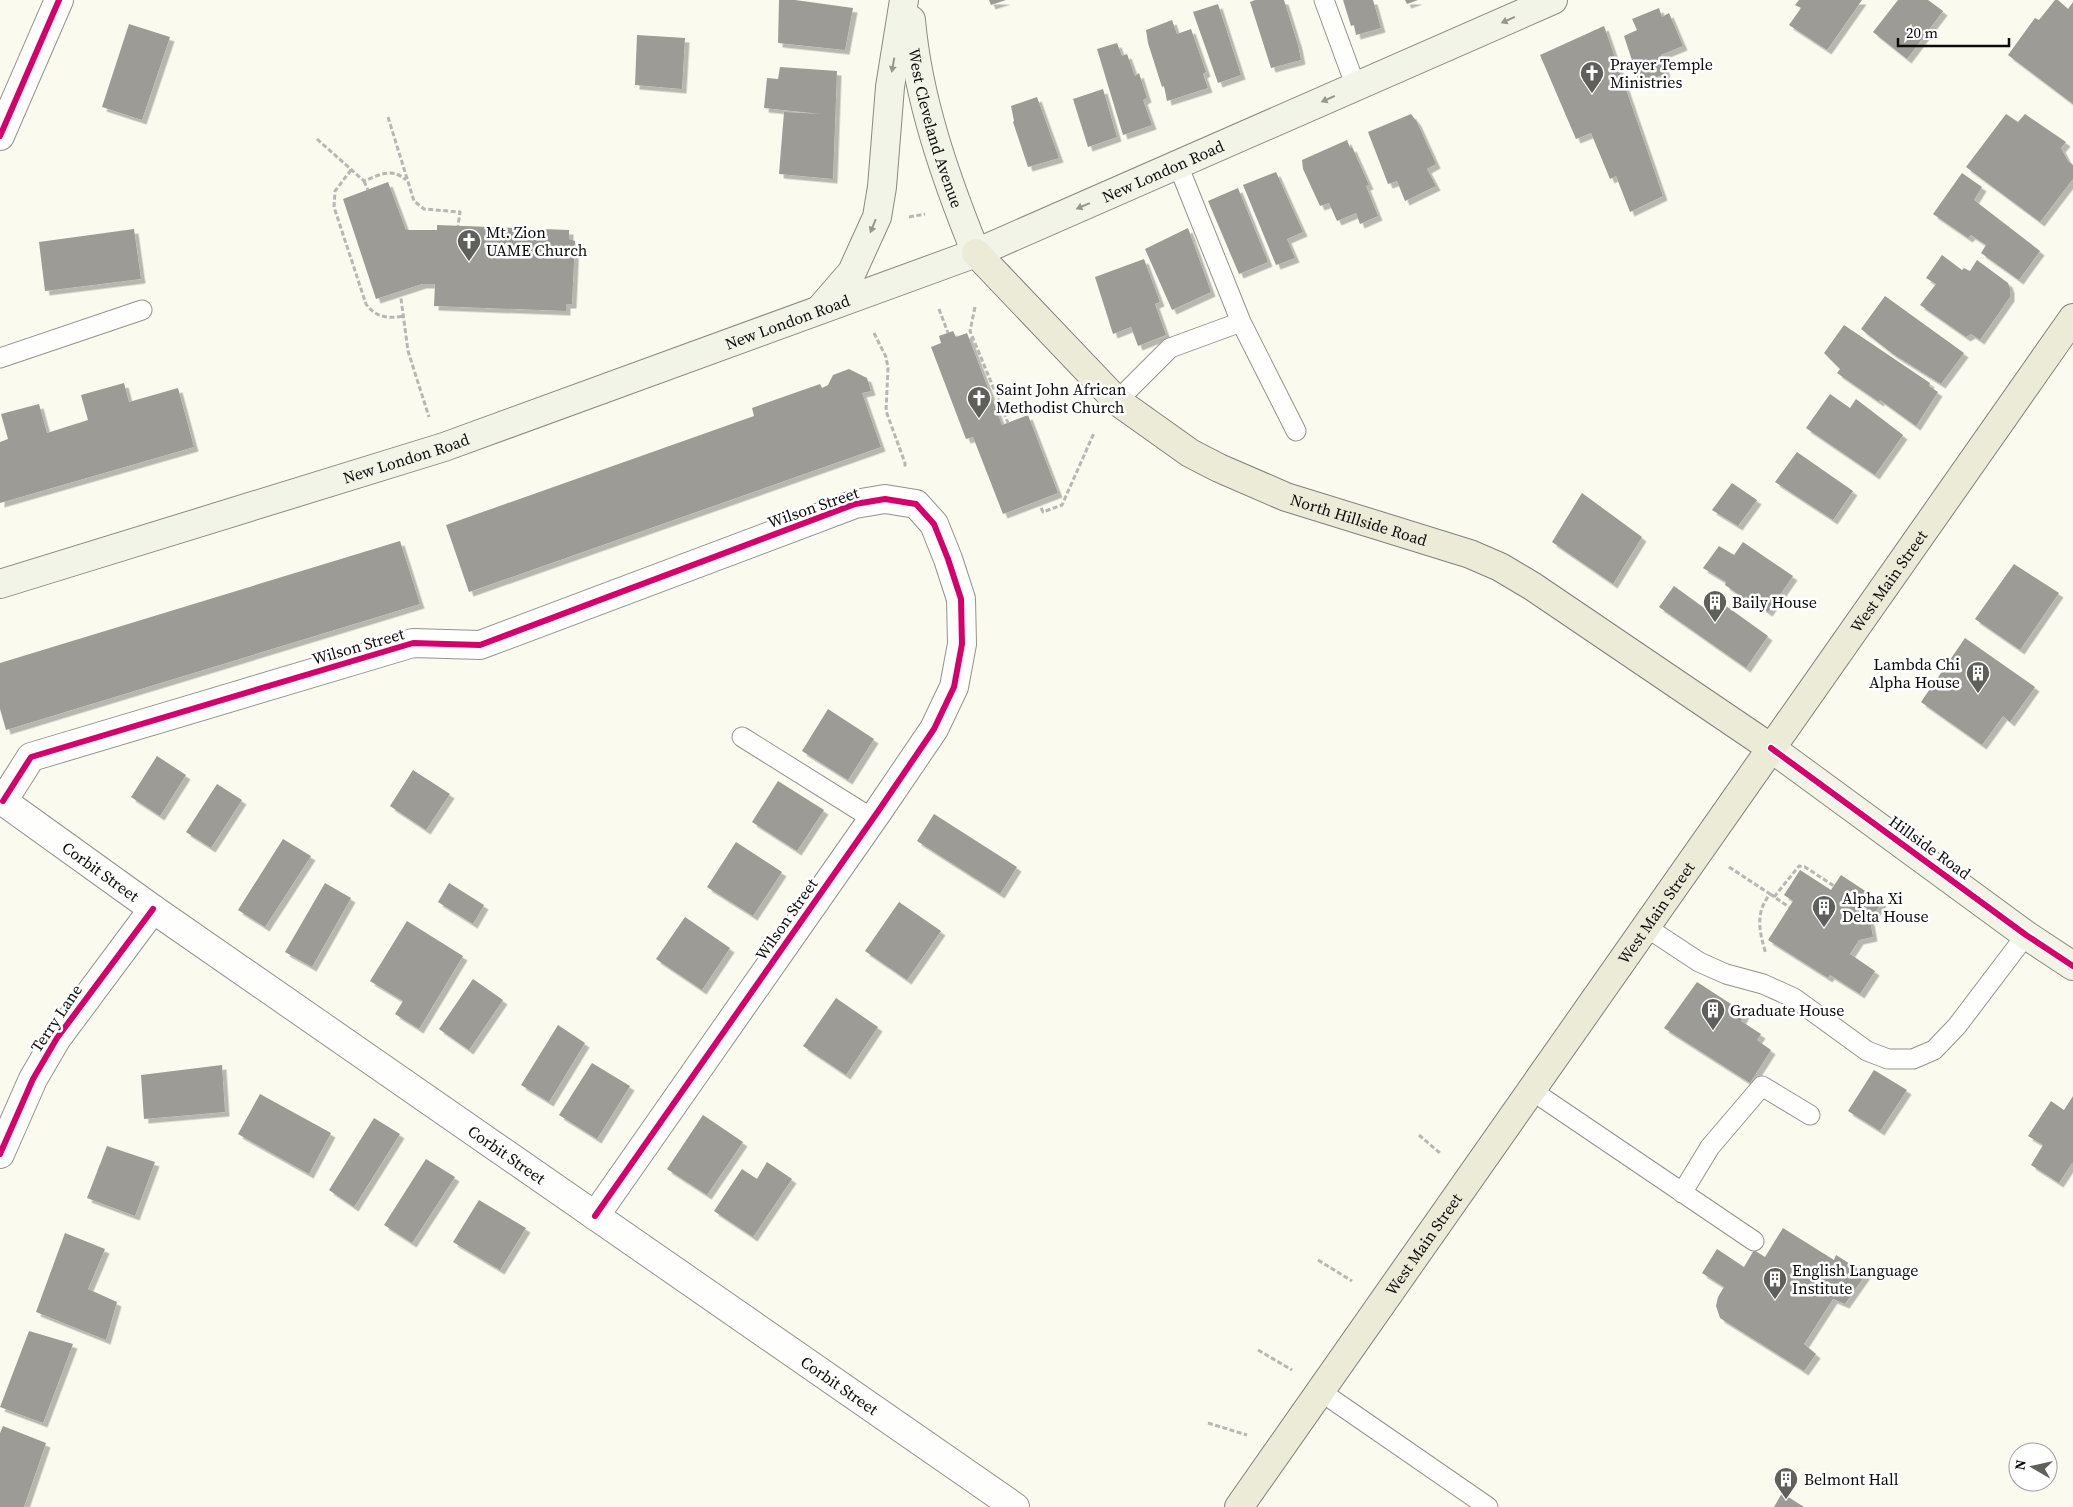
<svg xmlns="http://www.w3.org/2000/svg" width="2073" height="1507" font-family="'Source Serif 4',serif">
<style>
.building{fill:#9c9b95;filter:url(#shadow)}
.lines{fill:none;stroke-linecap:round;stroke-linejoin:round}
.lane-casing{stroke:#93938e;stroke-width:21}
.street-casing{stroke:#93938e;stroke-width:30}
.secondary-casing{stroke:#8a8a85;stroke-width:30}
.primary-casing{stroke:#80807c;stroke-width:30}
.path{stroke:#b7b7b5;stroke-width:3;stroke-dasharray:5 2.5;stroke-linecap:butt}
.lane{stroke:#fefefd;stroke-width:19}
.street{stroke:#fefefd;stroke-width:28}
.secondary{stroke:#f3f4e8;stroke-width:28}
.primary{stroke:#ecebd7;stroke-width:28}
.cycleway-casing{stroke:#fff;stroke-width:9}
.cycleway{stroke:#d6006c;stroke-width:6}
.oneway{fill:#979790}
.labels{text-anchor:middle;stroke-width:5;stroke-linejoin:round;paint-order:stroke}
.poi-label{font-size:16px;fill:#0c0c0c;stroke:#fff;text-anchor:start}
.street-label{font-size:16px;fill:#0c0c0c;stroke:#fff}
</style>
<defs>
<filter id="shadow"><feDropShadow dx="4.5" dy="4.5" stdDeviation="0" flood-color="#0004"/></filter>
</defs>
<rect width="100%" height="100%" fill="#fafaef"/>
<path class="building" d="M779,0H795L853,8L845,50L778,43Z
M989,0H1006L991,5Z
M1255,0H1284L1298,45L1301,60L1271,68L1250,2Z
M1343,0H1373L1381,28L1356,35L1354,25L1351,26Z
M1405,0H1418L1407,4Z
M1799,0H1862L1827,50L1789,25L1801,8L1795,5Z
M1898,0H1928L1943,11L1907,59L1873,32Z
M2055,0H2058L2068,9L2073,2V104L2008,55L2035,18L2039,20Z
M1218,4L1241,75L1218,83L1193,12Z
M1659,8L1662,17L1669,13L1683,46L1661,55L1666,73L1640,85L1624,36L1637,30L1632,19Z
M1172,20L1177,34L1191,29L1206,72L1203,74L1208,88L1167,101L1164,86L1162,87L1148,43L1146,30Z
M129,24L170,37L142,120L102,107Z
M1604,26L1663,196L1630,212L1616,176L1610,179L1591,133L1576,139L1540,55Z
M637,35L685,38L682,89L635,85Z
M1117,43L1122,56L1127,54L1135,76L1139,73L1147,98L1143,100L1152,125L1123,135L1097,49Z
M780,67L837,71L833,179L779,174L784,112L821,114L764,108L767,78L778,79Z
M1103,89L1117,137L1088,147L1073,99Z
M1037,97L1059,158L1028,167L1013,122L1014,121L1011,106Z
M1411,114L1417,122L1436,164L1427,169L1436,186L1405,201L1397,181L1388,184L1368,132Z
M2006,114L2018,122L2025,114L2066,142L2061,148L2068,161L2073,165V179L2040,222L1966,167Z
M1347,140L1350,148L1352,147L1369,185L1366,186L1378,216L1360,224L1356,213L1337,221L1329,203L1320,206L1303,169L1302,160Z
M1276,172L1303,232L1287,239L1295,258L1276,265L1243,185Z
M1962,173L1982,187L1974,200L2040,251L2019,280L1981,253L1986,245L1971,235L1968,238L1933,214Z
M388,182L406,230H437V225L569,230V239L575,241L572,304H566V311L434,306L435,284H422L376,299L343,199Z
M1238,188L1268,262L1239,274L1208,201Z
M1188,228L1211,292L1172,310L1145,249Z
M134,229L141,279L45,291L39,242Z
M1942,255L1962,270L1964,268L1970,271L1977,260L2008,283L2010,289V297L1980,340L1971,334L1966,337L1920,305L1936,284L1926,278Z
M1144,259L1160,302L1155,304L1166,335L1138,346L1131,327L1113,334L1095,277Z
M1885,296L1964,353L1941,384L1893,354L1861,329Z
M1844,325L1930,383L1929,386L1938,392L1916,426L1880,400L1879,402L1837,373L1840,369L1824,353Z
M953,331L956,337L967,333L1002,425L1028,415L1058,493L1003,514L973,437L966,439L931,347L941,343L939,336Z
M849,369L867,378L871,391L862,393L881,447L469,592L446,525L754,416L752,408L820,384L822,388L828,385L833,375Z
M124,383L129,402L178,388L194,447L0,503V442L8,439L1,414L39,404L47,433L88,420L81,395Z
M1830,394L1850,408L1856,399L1903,435L1875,475L1806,428Z
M1797,452L1853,491L1833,520L1775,482Z
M1732,483L1757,500L1738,526L1712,510Z
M1582,493L1642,537L1613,584L1552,542Z
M400,541L420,604L6,730L0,709V663Z
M1743,542L1793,576L1768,612L1746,597L1745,599L1725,585L1726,582L1703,568L1719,546L1734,555Z
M2014,564L2059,593L2020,650L1975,619Z
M1674,586L1707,610L1715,598L1768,636L1746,668L1659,607Z
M1965,638L2035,687L2010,722L2003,716L1982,745L1921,702Z
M828,709L874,739L848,780L802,751Z
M157,756L186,775L160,816L131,797Z
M413,770L450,794L426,830L390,806Z
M778,781L824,810L797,851L752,822Z
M217,784L242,800L211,848L186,832Z
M934,814L1017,867L1000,894L917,841Z
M283,839L311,856L265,927L238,910Z
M736,842L782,872L753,916L707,887Z
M1800,870L1831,890L1841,875L1882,902L1870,920L1873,937L1859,940L1850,954L1875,971L1860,994L1830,975L1828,978L1768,940L1793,901L1784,895Z
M325,883L351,898L312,967L285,952Z
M449,883L484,905L473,924L438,902Z
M899,902L941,931L907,980L865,951Z
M685,917L730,948L702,990L656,959Z
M407,921L463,956L419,1029L395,1014L403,1001L370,981Z
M473,979L503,1000L469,1050L439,1029Z
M1697,982L1745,1013L1741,1021L1761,1034L1757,1040L1771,1050L1750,1083L1664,1028Z
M836,998L878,1027L846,1075L803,1046Z
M558,1025L585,1043L549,1102L521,1085Z
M592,1063L630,1086L597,1139L559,1115Z
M222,1065L225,1112L144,1119L141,1075Z
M1874,1070L1907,1090L1880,1131L1848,1111Z
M260,1094L331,1133L309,1174L238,1134Z
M2073,1096V1164L2072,1163L2059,1183L2031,1165L2043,1145L2028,1136L2051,1101L2064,1110Z
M703,1115L743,1142L707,1195L667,1169Z
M374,1118L400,1134L354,1207L329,1190Z
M107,1146L155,1162L135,1216L87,1198Z
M426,1159L455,1177L412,1243L384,1225Z
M767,1162L792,1179L753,1237L714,1211L742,1169L757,1179Z
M479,1200L526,1228L500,1270L453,1242Z
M1783,1228L1834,1260L1836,1255L1866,1274L1845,1304L1833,1299L1804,1344L1816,1354L1804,1371L1720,1318L1716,1306L1718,1297L1724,1287L1702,1273L1717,1249L1744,1267L1754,1250L1765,1257Z
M65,1233L105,1249L88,1289L117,1302L106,1340L36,1312Z
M29,1331L73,1344L43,1423L0,1407Z
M3,1426L46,1443L24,1507H0V1433Z
M1782,1493L1804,1507H1774Z"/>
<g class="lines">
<g class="lane-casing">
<path id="lane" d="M1324,0L1356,87
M1241,322L1296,431
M0,358L142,310
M1117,401L1170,348L1241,322L1178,165
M742,737L873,819
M1646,927L1699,962L1726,974L1763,984L1794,998L1867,1051L1888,1059H1913L1934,1050L1957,1026L2026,935
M1531,1090L1754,1241
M1682,1193L1710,1147L1762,1086L1810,1115
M1320,1391L1488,1507"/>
</g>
<g class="street-casing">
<g id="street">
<path d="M0,136L59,0"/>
<path id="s1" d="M0,799L153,909L1015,1507"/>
<path d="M3,801L31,757L413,643L480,645L855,504L885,499L916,504L934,524L948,559L961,599L962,644L954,687L934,729L879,810L595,1216"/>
<path d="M0,1154L33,1079L57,1038L153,909"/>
</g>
</g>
<g class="secondary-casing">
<g id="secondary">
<path id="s2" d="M911,20C918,100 946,179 976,253"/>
<path d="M820,309L852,272L877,217L882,187L890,87L904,0"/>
<path id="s3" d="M0,584L444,447L976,253L1553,0"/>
<path d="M1771,748L2026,935L2073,966"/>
</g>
</g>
<g class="primary-casing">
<g id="primary">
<path id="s4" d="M976,253L1117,401L1190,453L1219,468L1286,497L1470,554L1500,567L1532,586L1771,748"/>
<path id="s5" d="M1239,1507L2073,318"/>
</g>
</g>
<path class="path" d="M388,117L414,201L424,209L460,212L458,226
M317,139L364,181C379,175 392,167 406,180
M351,170L335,191L334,207L366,304C375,317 388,319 403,316
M364,181L368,190
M909,217L925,214
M400,291L408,351L429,417
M975,307L970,331L1008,423
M939,309L948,333
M874,333L886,357L888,368L886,411L905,463V469
M1038,501L1043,512L1062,505L1094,433
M1729,867L1770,894C1755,913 1759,931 1766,954
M1770,894L1789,907
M1774,897L1799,866L1805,867L1834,886
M1419,1135L1441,1154
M1318,1260L1352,1281
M1258,1350L1292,1370
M1208,1423L1247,1435"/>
<use href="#lane" class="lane"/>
<use href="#street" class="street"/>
<use href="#secondary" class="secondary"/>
<use href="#primary" class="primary"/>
<g class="cycleway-casing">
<path id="cycleway" d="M0,136L59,0
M1771,748L2026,935L2073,966
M3,801L31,757L413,643L480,645L855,504L885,499L916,504L934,524L948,559L961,599L962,644L954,687L934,729L879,810L595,1216
M0,1154L33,1079L57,1038L153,909"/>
</g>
<use href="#cycleway" class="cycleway"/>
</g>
<defs><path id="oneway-solid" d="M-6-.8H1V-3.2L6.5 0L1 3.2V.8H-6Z" transform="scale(1.25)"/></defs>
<g class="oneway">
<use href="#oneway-solid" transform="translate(1508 20) rotate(156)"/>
<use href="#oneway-solid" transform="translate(893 65) rotate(100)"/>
<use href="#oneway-solid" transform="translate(1328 99) rotate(156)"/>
<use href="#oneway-solid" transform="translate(1083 206) rotate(157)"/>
<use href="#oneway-solid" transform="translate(873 226) rotate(112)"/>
</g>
<defs>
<g id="church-pin" transform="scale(1.25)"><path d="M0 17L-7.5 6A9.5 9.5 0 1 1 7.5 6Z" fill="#5f5f5b" stroke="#fff"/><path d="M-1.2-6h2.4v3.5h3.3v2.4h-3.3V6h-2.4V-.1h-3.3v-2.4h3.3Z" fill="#fff"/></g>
<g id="building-pin" transform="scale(1.25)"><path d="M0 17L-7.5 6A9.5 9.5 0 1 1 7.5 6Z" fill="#5f5f5b" stroke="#fff"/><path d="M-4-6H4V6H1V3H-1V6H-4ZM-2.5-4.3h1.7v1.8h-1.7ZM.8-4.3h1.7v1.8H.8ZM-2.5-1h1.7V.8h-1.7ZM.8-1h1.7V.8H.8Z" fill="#fff"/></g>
</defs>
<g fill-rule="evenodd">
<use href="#church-pin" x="1592" y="73"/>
<use href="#church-pin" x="469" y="241"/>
<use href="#church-pin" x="979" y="398"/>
<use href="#building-pin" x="1715" y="602"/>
<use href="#building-pin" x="1978" y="673"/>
<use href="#building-pin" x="1824" y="907"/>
<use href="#building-pin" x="1713" y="1010"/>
<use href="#building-pin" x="1775" y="1279"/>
<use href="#building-pin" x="1786" y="1479"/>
</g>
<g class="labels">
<g class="poi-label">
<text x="1610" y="70">Prayer Temple<tspan x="1610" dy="18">Ministries</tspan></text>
<text x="486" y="238">Mt. Zion<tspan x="486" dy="18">UAME Church</tspan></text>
<text x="996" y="395">Saint John African<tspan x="996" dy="18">Methodist Church</tspan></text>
<text x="1732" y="608">Baily House</text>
<text x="1960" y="670" text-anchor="end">Lambda Chi<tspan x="1960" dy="18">Alpha House</tspan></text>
<text x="1842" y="904">Alpha Xi<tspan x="1842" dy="18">Delta House</tspan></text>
<text x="1730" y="1016">Graduate House</text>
<text x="1792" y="1276">English Language<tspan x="1792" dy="18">Institute</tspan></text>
<text x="1804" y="1485">Belmont Hall</text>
</g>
<g class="street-label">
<text dy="6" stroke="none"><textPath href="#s2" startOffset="111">West Cleveland Avenue</textPath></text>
<text dy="6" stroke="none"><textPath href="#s3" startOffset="1235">New London Road</textPath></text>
<text dy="6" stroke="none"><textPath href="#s3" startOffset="830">New London Road</textPath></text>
<text dy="6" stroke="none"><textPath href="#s3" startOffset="425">New London Road</textPath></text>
<text transform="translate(813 507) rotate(-19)" y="6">Wilson Street</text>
<text dy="6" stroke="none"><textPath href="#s4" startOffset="476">North Hillside Road</textPath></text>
<text dy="6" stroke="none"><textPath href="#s5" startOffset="1131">West Main Street</textPath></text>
<text transform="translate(358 646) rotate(-16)" y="6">Wilson Street</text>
<text transform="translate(1930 847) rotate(36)" y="6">Hillside Road</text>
<text dy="6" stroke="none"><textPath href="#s1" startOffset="124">Corbit Street</textPath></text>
<text dy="6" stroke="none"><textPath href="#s5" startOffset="726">West Main Street</textPath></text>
<text transform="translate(786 919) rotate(-55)" y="6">Wilson Street</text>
<text transform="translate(56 1018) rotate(-56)" y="6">Terry Lane</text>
<text dy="6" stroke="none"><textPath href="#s1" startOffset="619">Corbit Street</textPath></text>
<text dy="6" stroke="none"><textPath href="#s5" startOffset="321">West Main Street</textPath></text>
<text dy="6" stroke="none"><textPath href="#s1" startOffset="1024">Corbit Street</textPath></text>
</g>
</g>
<g transform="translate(2033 1467) rotate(279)"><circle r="24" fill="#ffffff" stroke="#9e9e9e"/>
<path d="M0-4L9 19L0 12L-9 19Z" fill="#5f5f5b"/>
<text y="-8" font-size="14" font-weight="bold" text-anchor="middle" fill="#0c0c0c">N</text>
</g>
<path d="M1898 38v8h111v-8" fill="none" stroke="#0c0c0c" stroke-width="2.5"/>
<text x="1906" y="38" font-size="15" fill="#0c0c0c" stroke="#ffffff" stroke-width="4" paint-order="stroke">20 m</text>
</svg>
